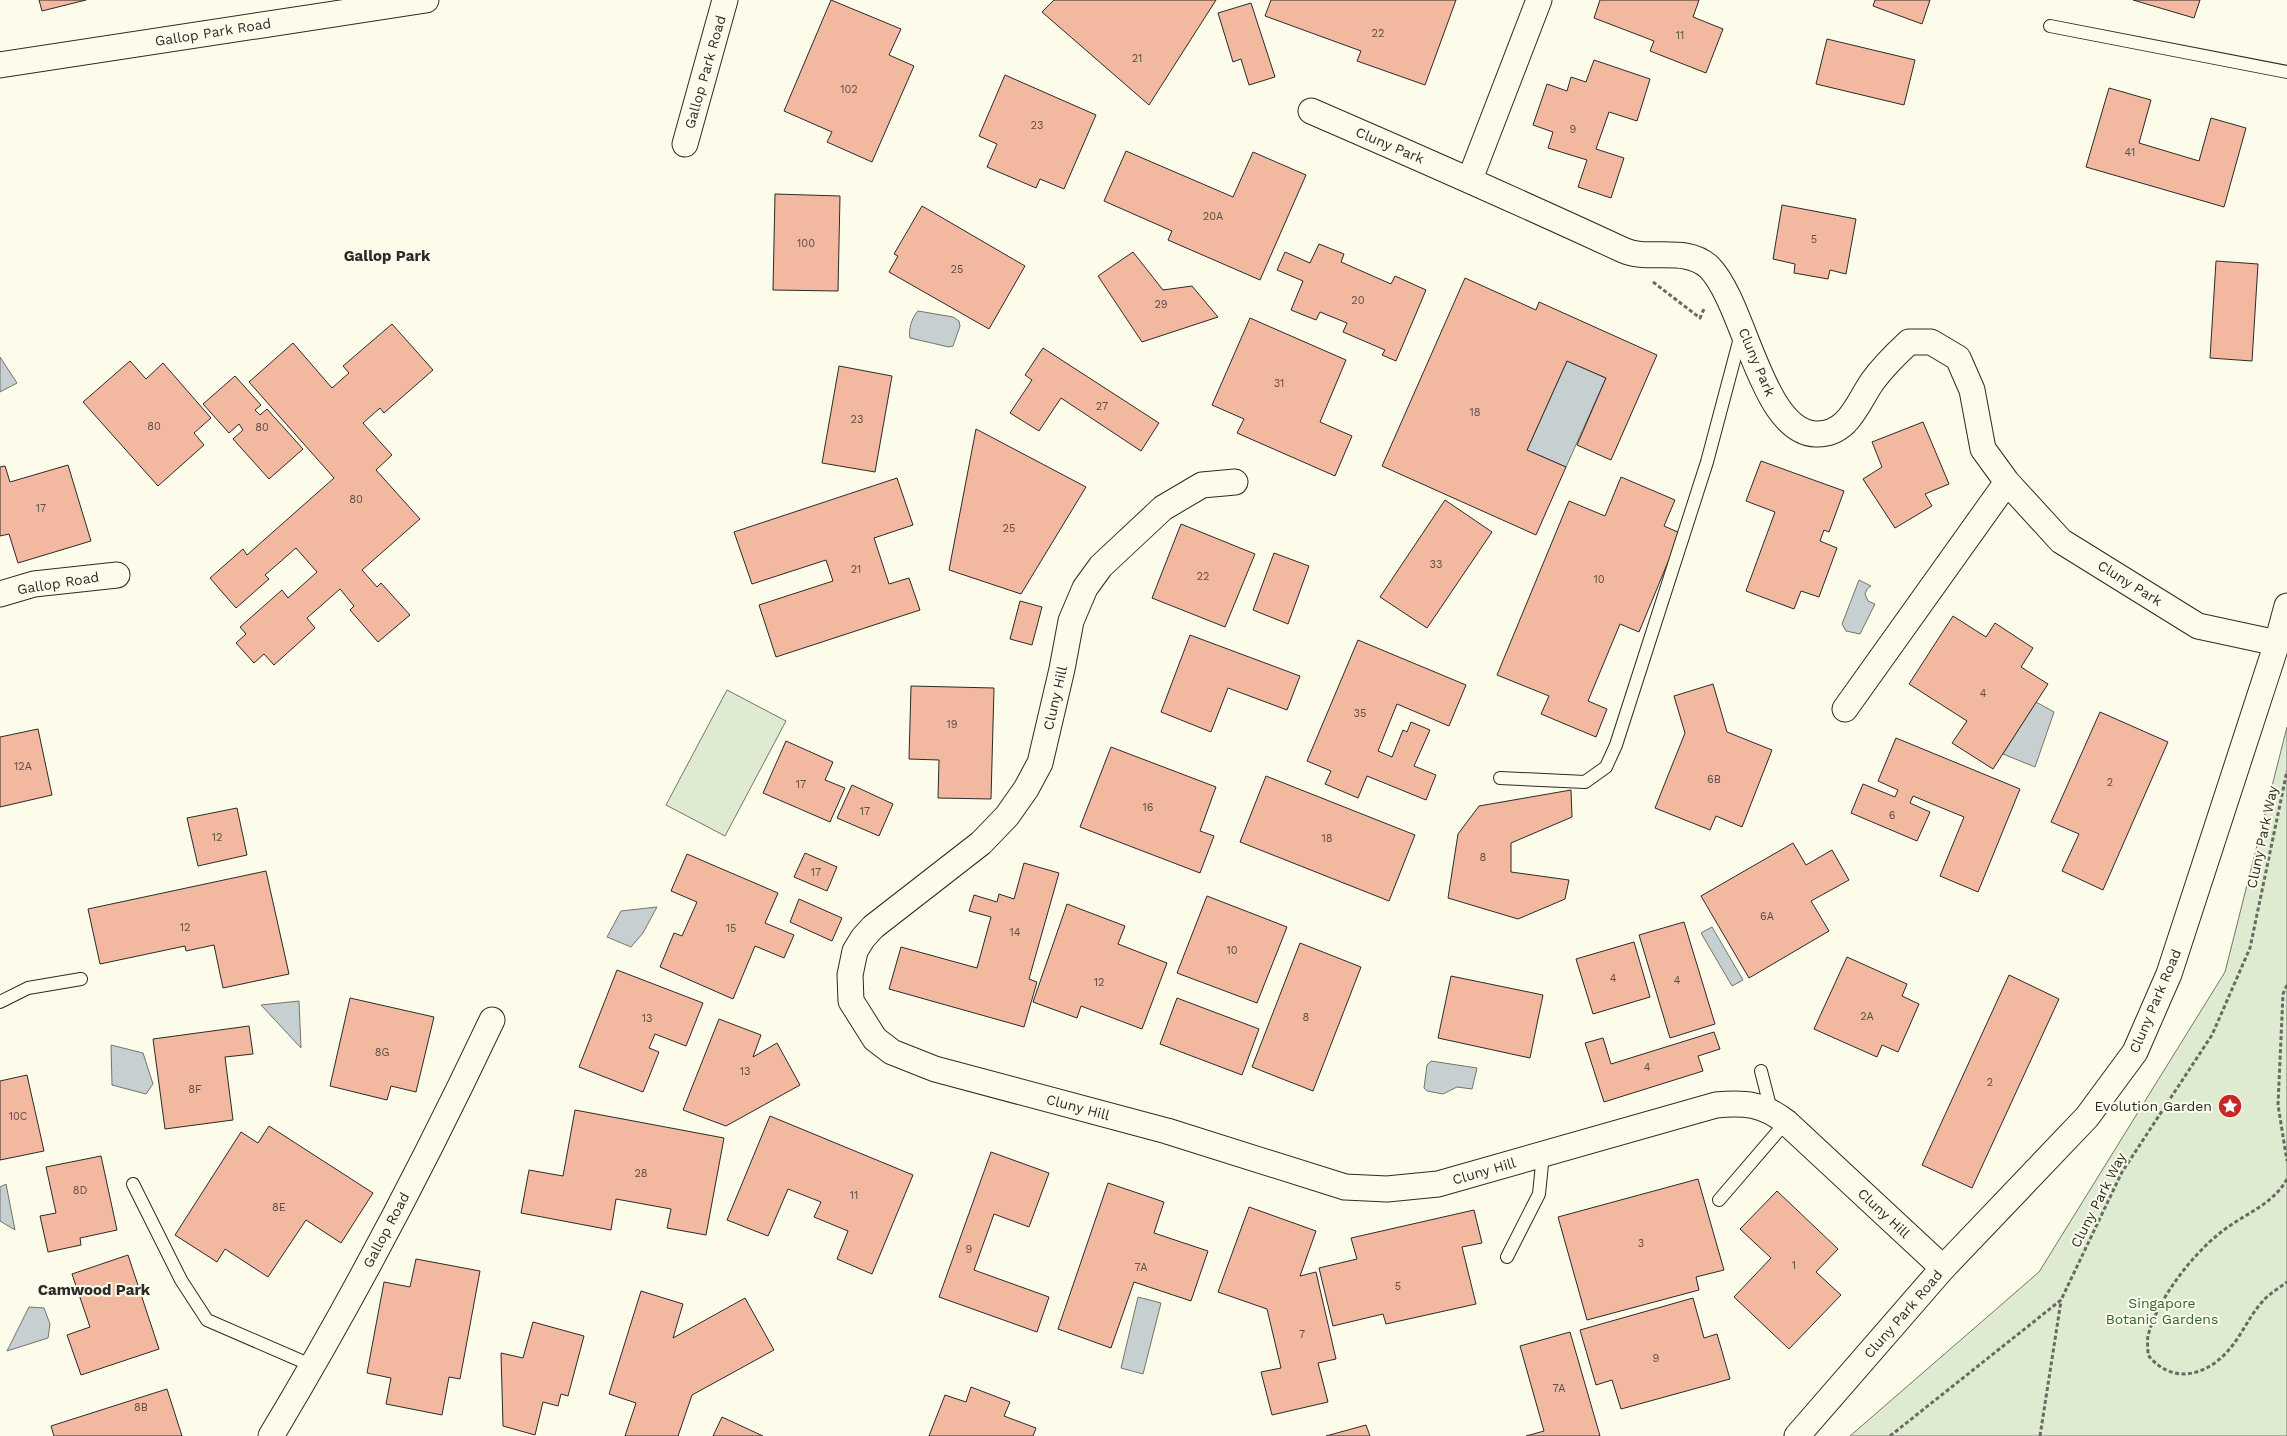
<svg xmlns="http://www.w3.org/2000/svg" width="2287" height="1436" font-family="'Work Sans',sans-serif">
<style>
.green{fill:#deebd1;stroke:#74746e}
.water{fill:#c7d0d0;stroke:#74746e}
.building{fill:#f2b8a0;stroke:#2b2b2b}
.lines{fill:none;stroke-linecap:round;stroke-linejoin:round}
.service-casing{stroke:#2b2b2b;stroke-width:14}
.minor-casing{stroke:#2b2b2b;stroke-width:27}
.path{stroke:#6a6964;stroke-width:3;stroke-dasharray:4 2.5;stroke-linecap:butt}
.service{stroke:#fdfbea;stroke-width:12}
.minor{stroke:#fdfbea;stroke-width:25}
.labels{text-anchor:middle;stroke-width:4;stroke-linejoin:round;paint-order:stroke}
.number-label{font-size:11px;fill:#5d4e48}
.street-label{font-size:14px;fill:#2b2b2b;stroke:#fdfbea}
.poi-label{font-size:14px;fill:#2b2b2b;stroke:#fdfbea;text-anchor:end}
.park-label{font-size:14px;fill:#34623c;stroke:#fdfbea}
.neighbourhood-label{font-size:15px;font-weight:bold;fill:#2b2b2b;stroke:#fdfbea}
</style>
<rect width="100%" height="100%" fill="#fdfbea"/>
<path class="green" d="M727,690L786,721L725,836L666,805Z
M2287,727V1436H1850L2039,1272L2225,972Z"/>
<path class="water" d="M918,311L953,317L959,321L960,326L953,346L949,347L910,338C908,330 912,317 918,311Z
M0,357L17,383L0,392Z
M1567,361L1606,378L1566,467L1527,450Z
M1859,580L1871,586L1867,589L1865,594L1868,601L1875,604L1860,634L1846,631L1842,624Z
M2036,702L2054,712L2035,767L2003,754Z
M657,907L643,933L631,947L607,937L621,911Z
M1712,927L1743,980L1732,986L1701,933Z
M299,1001L301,1048L261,1005Z
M111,1045L143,1053L153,1084L146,1094L112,1085Z
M1431,1061L1477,1068L1472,1089L1457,1087L1443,1094L1427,1091L1424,1088L1427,1065Z
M6,1184L15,1230L0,1221V1187Z
M1138,1297L1161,1303L1143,1374L1121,1368Z
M29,1307L44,1308L50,1324L48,1338L7,1351Z"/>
<path class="building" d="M39,0H86L42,11Z
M831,0L901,29L889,55L914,66L872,162L827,142L832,132L784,111Z
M1054,0H1216L1149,105L1042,12Z
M1271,0H1456L1425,85L1357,61L1361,51L1265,16Z
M1600,0H1699L1693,17L1723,29L1706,73L1650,51L1654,41L1594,18Z
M1875,0H1930L1922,24L1873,6Z
M2133,0H2200L2194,18Z
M1251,3L1275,77L1249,85L1241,59L1233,62L1218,13Z
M1827,39L1915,60L1904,105L1816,84Z
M1594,60L1650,79L1637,121L1609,112L1596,149L1624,158L1611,198L1578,187L1587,160L1548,148L1553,132L1533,125L1547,84L1567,91L1571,77L1586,82Z
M1005,75L1096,115L1064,189L1040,179L1036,188L987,167L997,144L979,136Z
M2109,88L2151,100L2139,143L2199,161L2211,118L2246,128L2224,207L2086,167Z
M1126,151L1233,197L1253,152L1306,175L1260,280L1168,240L1172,231L1104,201Z
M775,194L840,196L838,291L773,290Z
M1782,205L1856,219L1846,274L1830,270L1828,279L1794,273L1795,264L1773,259Z
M922,206L1025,266L989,329L889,272L898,256L894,254Z
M1319,244L1344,254L1341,262L1391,284L1395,276L1426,290L1396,361L1382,355L1385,350L1343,332L1347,323L1320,312L1316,320L1291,310L1303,281L1277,270L1285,252L1310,263Z
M1133,252L1163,290L1192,286L1218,317L1142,342L1098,276Z
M2216,261L2258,264L2252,361L2210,358Z
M1465,278L1536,310L1539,302L1657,355L1611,460L1577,445L1606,378L1567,361L1527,450L1566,467L1536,535L1382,466Z
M1250,318L1346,360L1320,422L1352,436L1335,476L1237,433L1244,419L1212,405Z
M392,324L433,370L384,413L380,408L363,423L392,455L376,470L420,519L362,570L377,587L381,583L410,615L378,642L350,610L354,606L340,589L307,618L315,628L274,665L264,654L254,663L236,643L246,634L240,627L282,590L288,598L317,572L296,548L265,575L269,579L236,608L210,578L243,549L247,555L334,478L249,382L293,343L332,388L349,373L343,366Z
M1043,348L1159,423L1141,451L1061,398L1039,431L1010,413L1032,380L1025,375Z
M130,361L146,379L163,363L211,418L194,433L204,445L158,486L83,402Z
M839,366L892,376L875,472L822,463Z
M235,376L261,405L255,410L260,415L267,409L303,449L269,479L233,439L243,430L239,424L229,433L203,404Z
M1923,422L1949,484L1925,494L1932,506L1895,528L1863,479L1882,467L1872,442Z
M976,429L1086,487L1021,594L949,570Z
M1761,461L1844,491L1829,532L1824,530L1820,541L1837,548L1819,597L1801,591L1794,609L1746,591L1775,512L1746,501Z
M68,465L91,541L18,563L9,534L0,536V467L5,466L10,482Z
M1621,477L1675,500L1664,526L1680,533L1639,632L1620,624L1588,701L1607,709L1596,737L1541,714L1549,696L1497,675L1569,501L1605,516Z
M897,478L913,525L874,538L889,584L909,578L920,610L776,657L759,605L833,581L826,560L752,584L734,532Z
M1445,500L1492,532L1427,628L1380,597Z
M1181,524L1255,554L1225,627L1152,598Z
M1274,553L1309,566L1288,624L1253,610Z
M1020,601L1042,607L1032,645L1010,639Z
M1953,616L1986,637L1995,623L2033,648L2021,667L2048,684L1993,769L1952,743L1967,721L1909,684Z
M1190,635L1300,676L1287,710L1228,688L1211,732L1161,712Z
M1358,640L1466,685L1449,726L1397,704L1378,751L1392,757L1403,730L1407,732L1411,722L1430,730L1414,766L1436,775L1426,800L1367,776L1358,798L1325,784L1331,771L1307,761Z
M1713,684L1727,732L1772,750L1742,827L1716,816L1710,830L1655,808L1685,733L1674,696Z
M911,686L994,688L991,799L938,798L939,760L909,759Z
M2100,712L2168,742L2103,890L2062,871L2079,834L2051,822Z
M38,729L52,795L0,807V737Z
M1896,738L2020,789L1978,892L1940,876L1964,817L1913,796L1910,803L1930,812L1917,841L1851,813L1863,784L1895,797L1898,790L1878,781Z
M786,741L833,762L825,780L845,788L830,822L763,793Z
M1111,747L1216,787L1200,831L1214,836L1200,873L1080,827Z
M1266,776L1415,835L1389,901L1240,842Z
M852,785L893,804L879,836L837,818Z
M1571,790L1572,817L1511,843V872L1569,880L1565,899L1518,919L1448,898L1458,834L1479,806Z
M237,808L247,855L198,866L187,818Z
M1793,843L1806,865L1832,850L1849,880L1811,901L1829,931L1749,978L1701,896Z
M805,853L837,867L827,891L794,877Z
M687,854L778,893L765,923L794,935L784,958L755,946L733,999L660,967L674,933L682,936L697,902L671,891Z
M1024,863L1059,873L1029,979L1037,982L1024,1027L889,989L901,947L977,968L991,917L969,911L974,895L997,902L999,894L1014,899Z
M266,871L289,974L223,988L214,945L186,951L185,946L100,964L88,909Z
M1207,896L1287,927L1257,1003L1177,973Z
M799,899L842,918L832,941L790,922Z
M1067,904L1125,926L1118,944L1167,963L1142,1029L1081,1006L1077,1018L1033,1002Z
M1684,922L1715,1024L1670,1038L1639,935Z
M1634,942L1650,997L1593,1014L1576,959Z
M1300,943L1361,967L1313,1091L1252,1067Z
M1847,957L1907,984L1902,996L1919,1004L1898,1052L1882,1045L1877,1057L1814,1029Z
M617,970L703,1003L686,1046L655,1034L649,1048L659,1052L643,1092L579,1067Z
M2009,975L2059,999L1972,1188L1922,1165Z
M1451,976L1543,995L1530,1058L1438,1038Z
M350,998L434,1017L416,1092L391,1086L387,1100L330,1086Z
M1177,998L1259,1029L1242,1075L1160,1044Z
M719,1019L761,1035L753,1057L777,1043L800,1085L726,1126L683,1110Z
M249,1026L253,1054L225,1057L233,1120L165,1129L153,1039Z
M1714,1032L1720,1049L1698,1056L1703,1071L1604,1102L1585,1043L1603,1038L1611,1064Z
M27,1075L44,1151L0,1160V1081Z
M575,1110L724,1138L706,1235L667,1228L671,1209L616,1199L611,1230L521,1213L529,1170L563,1176Z
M770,1116L913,1175L872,1274L837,1259L848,1231L814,1217L821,1202L788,1189L768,1236L727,1220Z
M269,1126L373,1193L341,1243L306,1220L268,1277L225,1249L217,1262L175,1235L241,1132L258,1143Z
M991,1152L1049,1173L1029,1227L994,1214L974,1270L1049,1297L1037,1332L939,1297Z
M101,1156L117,1230L80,1238L81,1245L48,1252L40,1216L56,1213L46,1167Z
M1698,1179L1724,1270L1696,1277L1699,1290L1587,1320L1558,1217Z
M1108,1183L1164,1202L1154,1233L1208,1251L1191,1301L1134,1282L1111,1348L1058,1329Z
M1777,1191L1838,1249L1816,1272L1841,1295L1789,1349L1734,1297L1771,1258L1740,1229Z
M1249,1207L1316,1231L1300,1276L1316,1272L1336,1359L1318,1363L1328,1402L1272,1415L1261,1372L1281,1368L1267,1309L1218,1292Z
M1474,1210L1482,1243L1462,1247L1476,1304L1386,1324L1383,1314L1333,1326L1319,1268L1357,1259L1351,1238Z
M128,1255L159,1349L81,1375L67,1335L90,1327L72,1274Z
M416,1259L480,1271L460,1379L449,1377L442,1415L386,1404L391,1378L367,1373L384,1282L410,1287Z
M641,1291L683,1304L673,1338L745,1298L774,1350L692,1395L678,1436H625L636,1403L609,1394Z
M1693,1298L1704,1338L1717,1334L1730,1379L1621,1409L1612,1380L1596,1385L1580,1330Z
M533,1322L584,1336L568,1396L561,1394L558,1406L543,1402L535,1435L503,1426L501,1353L523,1358Z
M1570,1332L1600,1436H1526L1544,1431L1520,1346Z
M971,1387L1010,1402L1004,1416L1036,1428L1033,1436H929L945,1395L966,1402Z
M167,1389L182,1436H54L51,1426Z
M722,1417L763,1436H713Z
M1366,1425L1370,1436H1326Z"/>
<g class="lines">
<g class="service-casing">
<path id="service" d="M2050,26L2287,72
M1500,778L1585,782L1606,767L1616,745L1707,462L1741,334
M0,1002L28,988L81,979
M1761,1071L1771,1110
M133,1184L181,1280L207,1320L313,1366
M1719,1200L1786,1122
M1507,1257L1539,1194L1543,1154"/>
</g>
<g class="minor-casing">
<path id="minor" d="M0,65L426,0
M1311,111C1415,156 1519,202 1623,250C1648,262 1685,245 1709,267C1745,303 1761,432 1816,434C1848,435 1857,404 1872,382C1882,368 1896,354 1909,342H1931L1958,358L1972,390L1983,449L2007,482L2061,541L2198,626L2277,643
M685,144L725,0
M1470,179L1539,0
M1235,482L1202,485L1163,508L1101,566L1085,588L1071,621L1062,669L1040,763L1026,789L1007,816L981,843L873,927L863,938L855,951L850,975L851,1001L875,1039L892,1052L935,1069L1167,1131L1345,1187L1387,1189L1438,1184L1716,1105C1745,1102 1763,1104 1786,1122L1943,1268
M0,594L34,584L117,575
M1845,709L2007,482
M271,1436C352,1301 425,1162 492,1020
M1797,1436L1943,1268L2087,1117L2135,1052L2169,974L2277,643L2287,606"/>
</g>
<path class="path" d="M1653,282L1700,318L1704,309
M2287,985L2283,994L2278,1105L2287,1161
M2287,1179C2272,1206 2243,1214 2220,1233C2191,1256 2157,1300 2148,1336C2147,1342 2148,1349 2148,1355C2171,1384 2204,1377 2227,1352C2241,1337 2249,1316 2263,1301C2269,1294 2279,1288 2287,1282
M1890,1436L2061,1300L2122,1172L2212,1035L2250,948L2287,771
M2040,1436L2061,1301"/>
<use href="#service" class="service"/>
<use href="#minor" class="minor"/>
</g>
<defs>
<g id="sight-disc" transform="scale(1.25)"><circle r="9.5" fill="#c62828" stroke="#fdfbea"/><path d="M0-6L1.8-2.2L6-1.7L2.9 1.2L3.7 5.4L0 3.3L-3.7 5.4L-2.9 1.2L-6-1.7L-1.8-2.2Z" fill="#fff"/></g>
</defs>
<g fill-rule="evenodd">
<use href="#sight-disc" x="2230" y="1106"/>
</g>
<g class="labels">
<g class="number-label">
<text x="1378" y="37">22</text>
<text x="1680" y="39">11</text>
<text x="1137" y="62">21</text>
<text x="849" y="93">102</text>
<text x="1037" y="129">23</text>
<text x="1573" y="133">9</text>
<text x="2130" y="156">41</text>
<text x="1213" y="220">20A</text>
<text x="1814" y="243">5</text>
<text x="806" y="247">100</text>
<text x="957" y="273">25</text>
<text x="1358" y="304">20</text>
<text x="1161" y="308">29</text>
<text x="1279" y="387">31</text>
<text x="1102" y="410">27</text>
<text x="1475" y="416">18</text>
<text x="857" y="423">23</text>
<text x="154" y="430">80</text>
<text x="262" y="431">80</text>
<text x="356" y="503">80</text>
<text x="41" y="512">17</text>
<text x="1009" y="532">25</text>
<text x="1436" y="568">33</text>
<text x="856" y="573">21</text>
<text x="1203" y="580">22</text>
<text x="1599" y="583">10</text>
<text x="1983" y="697">4</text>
<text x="1360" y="717">35</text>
<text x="952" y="728">19</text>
<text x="23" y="770">12A</text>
<text x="1714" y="783">6B</text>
<text x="2110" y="786">2</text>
<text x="801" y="788">17</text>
<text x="1148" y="811">16</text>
<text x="865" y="815">17</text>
<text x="1892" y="819">6</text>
<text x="217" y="841">12</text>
<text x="1327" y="842">18</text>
<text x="1483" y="861">8</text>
<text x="816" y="876">17</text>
<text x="1767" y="920">6A</text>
<text x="185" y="931">12</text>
<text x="731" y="932">15</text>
<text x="1015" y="936">14</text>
<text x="1232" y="954">10</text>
<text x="1613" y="982">4</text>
<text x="1677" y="984">4</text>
<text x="1099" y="986">12</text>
<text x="1867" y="1020">2A</text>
<text x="1306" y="1021">8</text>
<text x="647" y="1022">13</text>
<text x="382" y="1056">8G</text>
<text x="1647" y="1071">4</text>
<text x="745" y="1075">13</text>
<text x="1990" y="1086">2</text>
<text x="195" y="1093">8F</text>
<text x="18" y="1120">10C</text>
<text x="641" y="1177">28</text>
<text x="80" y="1194">8D</text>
<text x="854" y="1199">11</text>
<text x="279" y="1211">8E</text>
<text x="1641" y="1247">3</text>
<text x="969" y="1253">9</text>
<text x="1794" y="1269">1</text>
<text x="1141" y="1271">7A</text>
<text x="1398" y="1290">5</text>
<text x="1302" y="1338">7</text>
<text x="1656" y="1362">9</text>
<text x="1559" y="1392">7A</text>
<text x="141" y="1411">8B</text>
</g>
<g class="street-label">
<text transform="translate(213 32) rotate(-9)" y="5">Gallop Park Road</text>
<text transform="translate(705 72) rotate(-74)" y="5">Gallop Park Road</text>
<text transform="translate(1390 145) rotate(23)" y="5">Cluny Park</text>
<text transform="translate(1757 362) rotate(67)" y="5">Cluny Park</text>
<text transform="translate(58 583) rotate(-9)" y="5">Gallop Road</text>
<text transform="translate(2130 583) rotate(32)" y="5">Cluny Park</text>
<text transform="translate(1055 698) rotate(-77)" y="5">Cluny Hill</text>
<text transform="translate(2262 837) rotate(-78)" y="5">Cluny Park Way</text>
<text transform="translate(2155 1001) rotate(-67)" y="5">Cluny Park Road</text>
<text transform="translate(1078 1107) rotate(15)" y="5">Cluny Hill</text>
<text transform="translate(1484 1171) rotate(-16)" y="5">Cluny Hill</text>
<text transform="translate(2098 1200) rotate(-63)" y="5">Cluny Park Way</text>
<text transform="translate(1884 1213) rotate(43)" y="5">Cluny Hill</text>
<text transform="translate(386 1230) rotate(-62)" y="5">Gallop Road</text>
<text transform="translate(1903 1314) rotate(-49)" y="5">Cluny Park Road</text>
</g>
<g class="poi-label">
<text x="2212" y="1111">Evolution Garden</text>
</g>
<g class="park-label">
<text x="2162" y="1308">Singapore<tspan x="2162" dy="16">Botanic Gardens</tspan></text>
</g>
<g class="neighbourhood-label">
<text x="387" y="261">Gallop Park</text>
<text x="94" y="1295">Camwood Park</text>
</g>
</g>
</svg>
